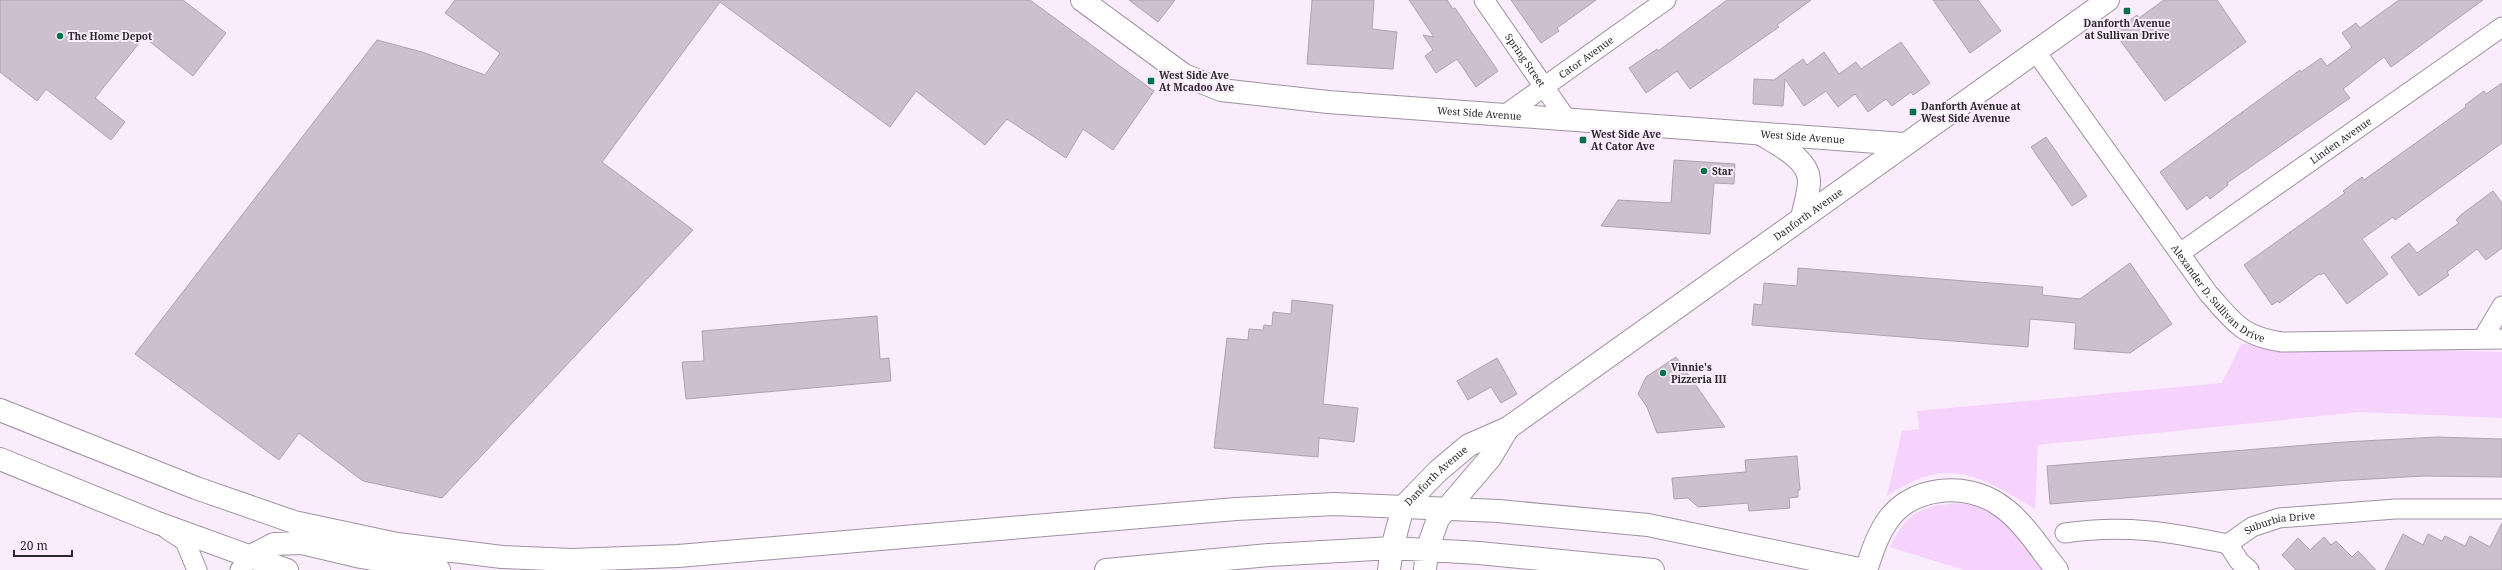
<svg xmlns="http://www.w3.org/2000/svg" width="2502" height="570" font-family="'Noto Serif',serif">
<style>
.green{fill:#f6d3fc}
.building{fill:#ccbfce;stroke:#afa2b1}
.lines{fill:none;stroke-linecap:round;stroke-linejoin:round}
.minor-casing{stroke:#9e91a0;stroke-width:21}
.major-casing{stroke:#9e91a0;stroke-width:24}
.highway-casing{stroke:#9e91a0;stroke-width:24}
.minor{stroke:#fff;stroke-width:19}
.major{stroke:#fff;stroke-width:22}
.highway{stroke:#fff;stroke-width:22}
.poi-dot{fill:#00714b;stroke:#faecfc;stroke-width:1.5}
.labels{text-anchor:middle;stroke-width:4;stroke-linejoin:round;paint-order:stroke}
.poi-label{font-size:10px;font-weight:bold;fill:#2b262c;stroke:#faecfc;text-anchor:start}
.street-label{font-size:10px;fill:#2b262c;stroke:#faecfc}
</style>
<rect width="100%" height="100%" fill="#faecfc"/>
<path class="green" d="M2241,344L2502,352V418L2360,412L2038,445L2035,509C1978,475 1948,455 1887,496L1902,431L1919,429L1917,411L2222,383Z
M1959,503C1967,505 1976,505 1983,508C2011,518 2028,547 2044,570H1964L1890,547C1908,512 1920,506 1959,503Z"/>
<path class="building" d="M0,0H183L226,33L193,76L144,37L95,98L125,122L111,140L46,89L37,101L0,72Z
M455,0H1030L1154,91L1113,150L1083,129L1066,158L1007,119L985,145L916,91L890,127L720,2L602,162L693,230L442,498L363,481L299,433L279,460L135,354L377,40L422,52L485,75L500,53L445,13Z
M1129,0H1175L1158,22Z
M1312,0H1374L1372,29L1397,32L1393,69L1307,64Z
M1409,0H1447L1453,9L1455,8L1498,71L1476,87L1457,59L1436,73L1425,56L1433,50L1423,35L1434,37Z
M1511,0H1596L1557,28L1559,31L1541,43Z
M1727,0H1811L1777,25L1779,27L1690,89L1677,71L1646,93L1629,68L1657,49L1658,51Z
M1933,0H1978L2001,31L1970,53Z
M2164,0H2217L2246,42L2165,101L2114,32L2137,15L2139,18Z
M2399,0H2483L2391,67L2384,57L2343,89L2350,98L2227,183L2228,185L2210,199L2207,195L2187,210L2160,172L2300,70L2301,72L2321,58L2327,66L2350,49L2352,47L2342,33L2356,23L2360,28Z
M1901,42L1930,83L1913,95L1911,92L1892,106L1886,99L1868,112L1855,94L1838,107L1826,91L1804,106L1785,79L1783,106L1753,104L1754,79L1774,80L1803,59L1807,65L1824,52L1839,74L1856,62L1861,69Z
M2502,83V143L2395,220L2393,217L2362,239L2388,274L2347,304L2324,273L2320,275L2319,274L2279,303L2278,301L2272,305L2244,265L2345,193L2343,191L2362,177L2364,180L2466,107L2465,105L2484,91L2486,94Z
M2046,137L2087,196L2072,206L2031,147Z
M1674,160L1735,164L1734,184L1714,183L1710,234L1601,226L1618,200L1671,203Z
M2493,191L2502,203V248L2486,260L2477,249L2447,272L2449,275L2419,296L2391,257L2409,243L2417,253L2459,223L2456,220L2462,214Z
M2130,263L2172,324L2130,353L2074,349L2076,323L2030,319L2028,347L1752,325L1754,304L1762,305L1764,283L1797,286L1798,268L2043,287L2042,295L2080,299Z
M1292,300L1333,305L1323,404L1358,408L1354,442L1319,438L1318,457L1214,448L1227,338L1248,340L1249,329L1263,330L1264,325L1272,326L1273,312L1291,314Z
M877,316L880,359L889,358L891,381L686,399L682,362L704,361L702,331Z
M1676,357L1725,427L1657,433L1647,407L1638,394L1646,377Z
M1497,358L1517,394L1501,403L1491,387L1468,400L1457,381Z
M2437,437L2502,439V477L2424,476L2336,481L2050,504L2047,466L2344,442Z
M1797,456L1800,490H1798V497L1789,498L1790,508L1749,511L1748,503L1698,507L1688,498L1674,499L1672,478L1746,472L1745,460Z
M2502,523V570H2385L2403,534L2423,545L2428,534L2442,541L2445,536L2465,546L2470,536L2490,547Z
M2324,537L2331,545L2336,541L2352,557L2358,551L2376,570H2296L2282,555L2298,538L2310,550Z"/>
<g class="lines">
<g class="minor-casing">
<g id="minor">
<path id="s1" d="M1484,0L1567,120"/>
<path id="s2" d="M2036,52L2208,293C2234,322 2241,336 2282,342L2502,339"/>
<path id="s3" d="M1506,114L1666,0"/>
<path id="s4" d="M2180,253L2502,27"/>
<path d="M2483,338L2502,306"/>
<path d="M168,530L185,541L197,570"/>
<path id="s5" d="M2065,533C2124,524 2170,532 2228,544L2252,527L2279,518L2395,509H2502"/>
<path d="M2228,544L2239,561L2249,570"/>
<path d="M240,570L251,556"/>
</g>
</g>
<g class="major-casing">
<g id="major">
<path id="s6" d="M1082,0L1184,75L1221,90L1328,102L1904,144"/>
<path d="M1761,134C1777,144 1809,159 1809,181C1809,193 1804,207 1802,218"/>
<path id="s7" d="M1392,548L1403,507L1438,471L1469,445L1508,428L2108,0"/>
<path d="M1427,550L1438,519L1490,458L1508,428"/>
</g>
</g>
<g class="highway-casing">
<path id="highway" d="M0,410L196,488L294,522L397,544L502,557L572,560L678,556L1236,509L1334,504L1498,511L1648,525L1864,570
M0,459L155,522L287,570
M251,556L274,544L302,543L361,557L439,570
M1106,570L1269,555L1392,548L1479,553L1653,570
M1389,570L1392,548
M1425,570L1427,550
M1866,570C1872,553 1877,535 1888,520C1912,486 1966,482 1998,504C2022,519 2039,548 2057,570"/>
</g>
<use href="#minor" class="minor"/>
<use href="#major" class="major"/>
<use href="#highway" class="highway"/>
</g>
<g class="poi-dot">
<rect x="2123" y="7" width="8" height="8" rx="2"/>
<circle cx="60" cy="36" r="4"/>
<rect x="1147" y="77" width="8" height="8" rx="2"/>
<rect x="1909" y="108" width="8" height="8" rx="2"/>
<rect x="1579" y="136" width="8" height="8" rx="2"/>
<circle cx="1704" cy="171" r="4"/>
<circle cx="1663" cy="373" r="4"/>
</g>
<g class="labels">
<g class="poi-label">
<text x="2127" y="27" text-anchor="middle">Danforth Avenue<tspan x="2127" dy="12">at Sullivan Drive</tspan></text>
<text x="68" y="40">The Home Depot</text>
<text x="1159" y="79">West Side Ave<tspan x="1159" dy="12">At Mcadoo Ave</tspan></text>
<text x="1921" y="110">Danforth Avenue at<tspan x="1921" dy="12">West Side Avenue</tspan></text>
<text x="1591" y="138">West Side Ave<tspan x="1591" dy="12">At Cator Ave</tspan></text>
<text x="1712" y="175">Star</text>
<text x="1671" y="371">Vinnie's<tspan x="1671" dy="12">Pizzeria III</tspan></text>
</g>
<g class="street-label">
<text dy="4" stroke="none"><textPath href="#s3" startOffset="98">Cator Avenue</textPath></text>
<text dy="4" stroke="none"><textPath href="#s1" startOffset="73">Spring Street</textPath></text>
<text dy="4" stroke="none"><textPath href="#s6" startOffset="426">West Side Avenue</textPath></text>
<text dy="4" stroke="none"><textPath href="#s6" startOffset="750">West Side Avenue</textPath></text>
<text dy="4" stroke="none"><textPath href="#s4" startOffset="196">Linden Avenue</textPath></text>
<text dy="4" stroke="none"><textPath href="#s7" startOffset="544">Danforth Avenue</textPath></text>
<text dy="4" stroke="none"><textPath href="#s2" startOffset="304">Alexander D. Sullivan Drive</textPath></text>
<text dy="4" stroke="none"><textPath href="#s7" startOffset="88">Danforth Avenue</textPath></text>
<text dy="4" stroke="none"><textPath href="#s5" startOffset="222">Suburbia Drive</textPath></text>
</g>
</g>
<path d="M14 550v6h58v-6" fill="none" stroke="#2b262c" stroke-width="2"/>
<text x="20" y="550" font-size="12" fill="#2b262c" stroke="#faecfc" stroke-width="3" paint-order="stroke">20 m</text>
</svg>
